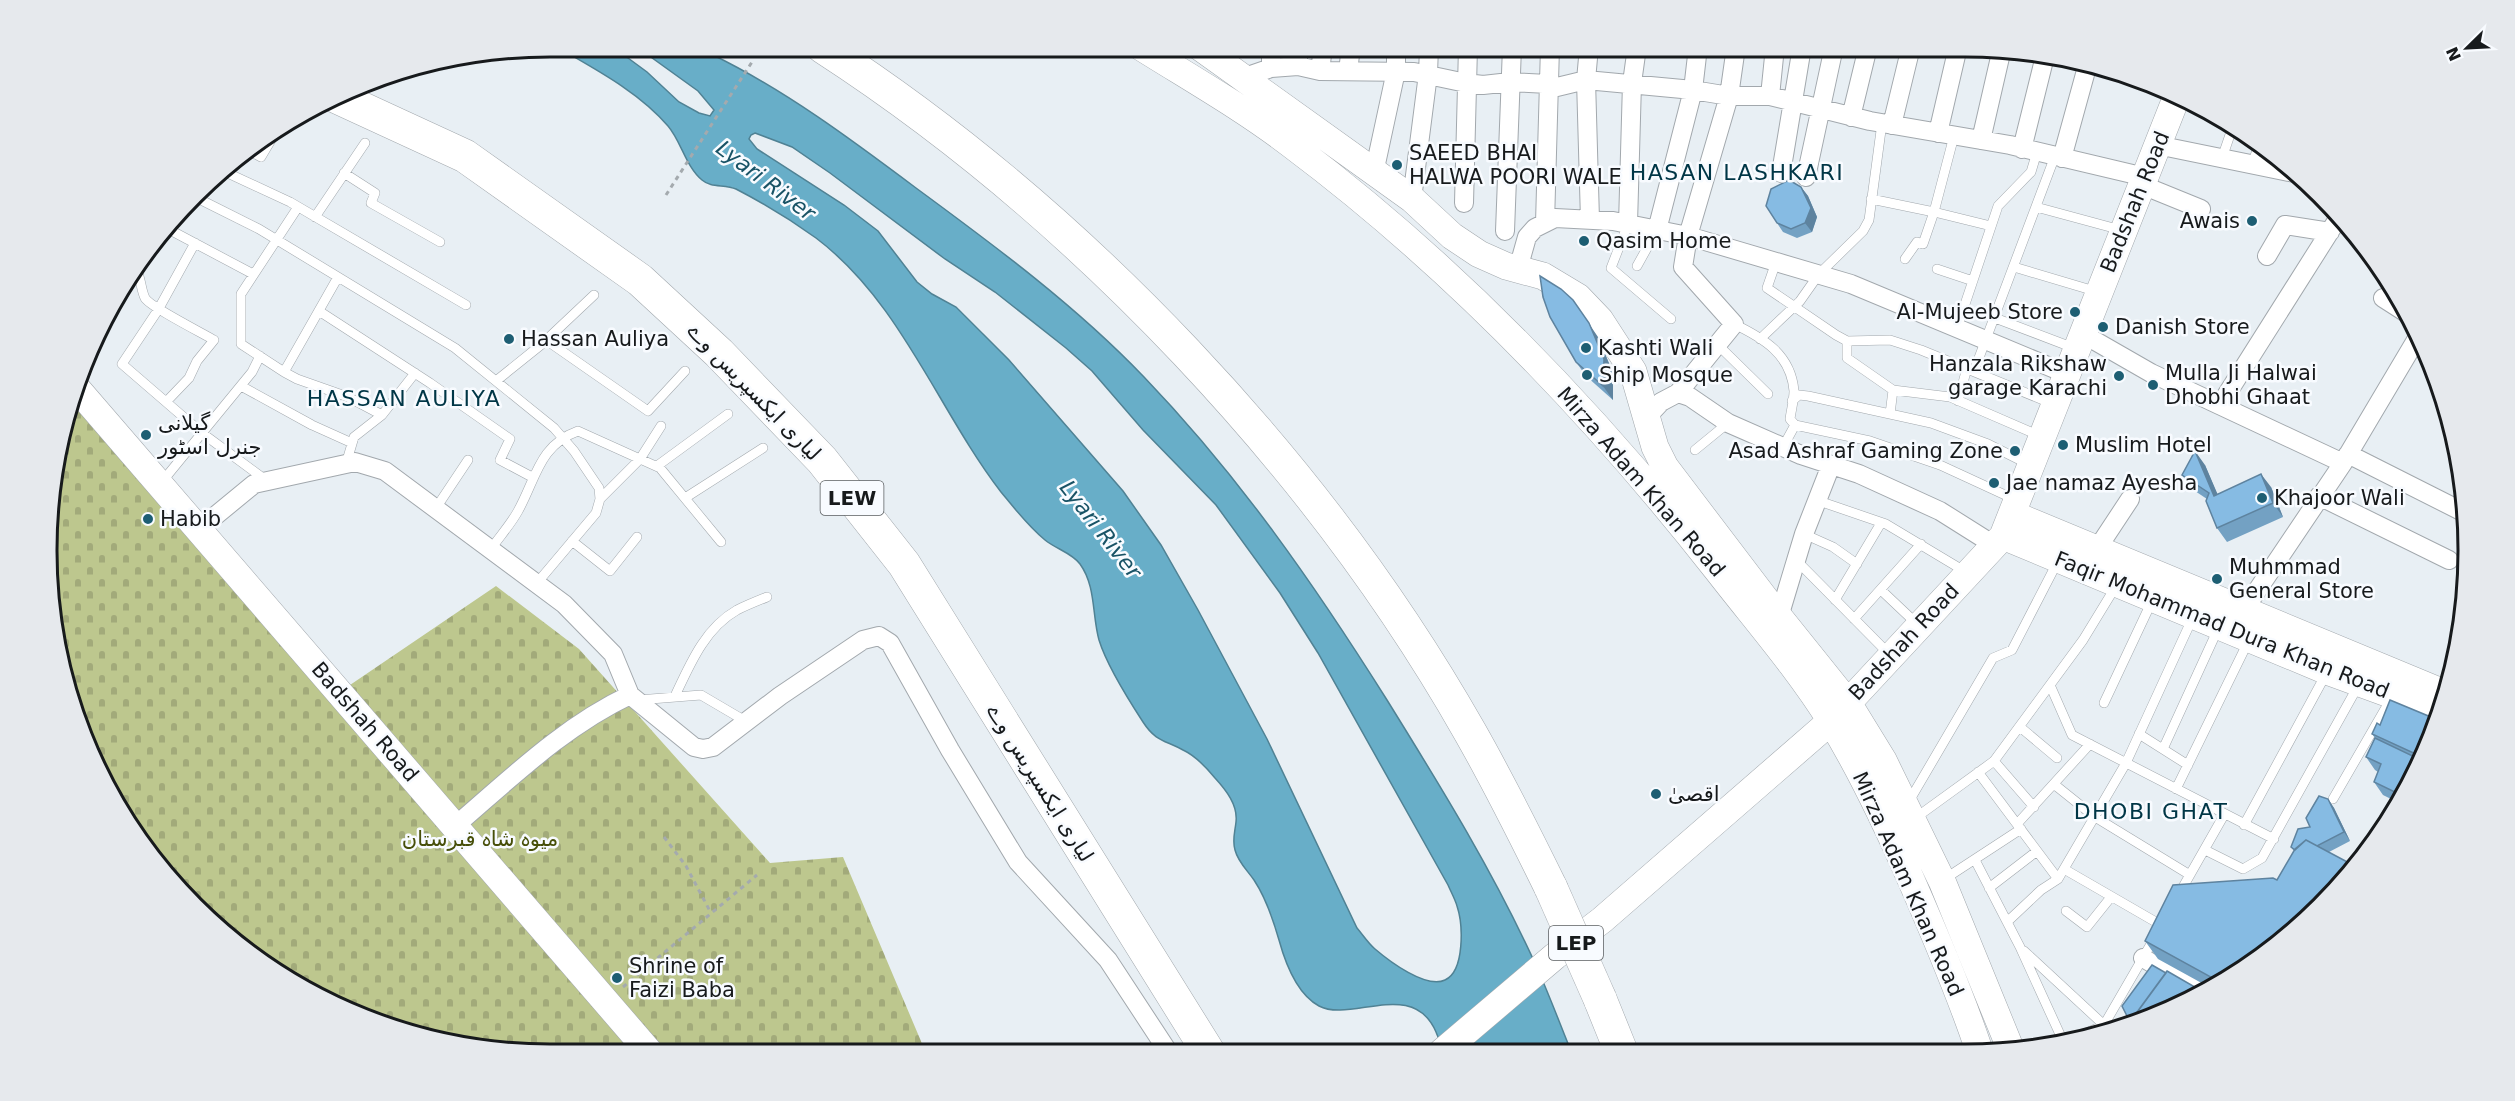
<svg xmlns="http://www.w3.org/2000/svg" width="2515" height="1101" font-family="'DejaVu Sans','Noto Sans Arabic',sans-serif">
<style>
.cemetery{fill:url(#cemetery-stones)}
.water{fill:#68aec8;stroke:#508294;stroke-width:1.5;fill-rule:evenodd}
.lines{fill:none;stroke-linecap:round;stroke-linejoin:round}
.lane-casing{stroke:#a2a8ad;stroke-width:10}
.street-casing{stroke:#a2a8ad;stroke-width:20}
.secondary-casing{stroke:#a2a8ad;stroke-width:28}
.highway-casing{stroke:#a2a8ad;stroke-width:34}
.path{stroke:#a4aaae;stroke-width:3;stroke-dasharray:4.5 4.5;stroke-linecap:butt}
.lane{stroke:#fff;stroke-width:9}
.street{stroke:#fff;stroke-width:18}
.secondary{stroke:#fff;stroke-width:27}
.highway{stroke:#fff;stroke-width:33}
.highway-bridge-casing{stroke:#a2a8ad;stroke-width:34;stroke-linecap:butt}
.highway-bridge{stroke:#fff;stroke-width:33}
.wall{fill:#73a1c3}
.shaded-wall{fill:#5e839f}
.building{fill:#86bbe3;stroke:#5e839f;stroke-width:1.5}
.poi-dot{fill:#1d5e73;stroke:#f8fbff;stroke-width:2}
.labels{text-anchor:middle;stroke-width:5;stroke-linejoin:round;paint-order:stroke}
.shield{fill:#f8fbff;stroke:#5a5e60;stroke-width:1.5}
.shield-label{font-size:20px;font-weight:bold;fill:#171a1c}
.poi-label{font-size:21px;fill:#171a1c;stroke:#f8fbff;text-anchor:start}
.street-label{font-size:21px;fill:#171a1c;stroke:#f8fbff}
.park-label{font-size:21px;fill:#474f09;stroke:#f8fbff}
.neighbourhood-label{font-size:22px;letter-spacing:1.5px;fill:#003646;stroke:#f8fbff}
.water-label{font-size:22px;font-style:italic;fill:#195366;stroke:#f8fbff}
.rim{fill:none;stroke:#171a1c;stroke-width:3}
</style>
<defs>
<pattern id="cemetery-stones" width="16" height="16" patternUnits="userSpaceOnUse" patternTransform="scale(1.5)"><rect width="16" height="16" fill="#bdc78e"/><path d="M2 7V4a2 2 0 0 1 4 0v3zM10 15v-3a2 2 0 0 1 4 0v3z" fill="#a2aa7a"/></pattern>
</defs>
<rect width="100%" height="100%" fill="#e8eff4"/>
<path class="cemetery" d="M77,396L350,685L496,586L579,649L770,863L843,857L926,1053L550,1054L388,1028L243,950L171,883L114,803L56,648L47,550L56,453Z"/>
<path class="water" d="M557,47H613L647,72L679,102L699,113L710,116L714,110L698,91L637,47H706L713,55C785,90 852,140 916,188C995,246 1076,306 1144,377C1239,476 1314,584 1387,700C1441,787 1496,876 1538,970C1550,997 1560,1024 1571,1051L1440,1052C1442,1043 1439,1040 1436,1032C1413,978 1351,1023 1319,1006C1297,994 1285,962 1279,940C1273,919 1266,898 1254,880C1247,870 1238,862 1235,850C1232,840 1235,832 1236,822C1238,805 1226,790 1215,778C1206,767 1196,756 1183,750C1165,740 1156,742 1143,722C1128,699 1107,666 1099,640C1092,615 1096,586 1080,564C1072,553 1056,549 1045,540C1028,526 1015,509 1001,492C938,410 901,302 816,238C791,220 763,203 736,189C725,184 711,188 702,180C686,167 681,141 668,126C639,92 595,69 557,47ZM755,133L792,147L830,173L945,259L995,292L1066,348L1092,371L1143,430L1216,505L1280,593L1318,653L1448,885C1451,892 1455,899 1457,906C1463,924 1465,971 1445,980C1426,989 1389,961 1375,949C1368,943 1363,935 1357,928L1267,739L1198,610L1161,545L1123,491L1009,360L956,307L932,294L917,282L878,231L844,205L757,149L749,139L751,135Z"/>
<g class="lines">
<g class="lane-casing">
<path id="lane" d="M1954,136L1934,212L1991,226
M248,150L261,157L277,130
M2222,158L2233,126
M2252,164L2259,145
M221,170L290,202L466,305
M344,173L375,193L371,203L440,242
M197,198L259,229L455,348L554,428L574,451L599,488L600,499L596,513L537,583
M1871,199L1934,212L1923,244L1917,242L1905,259
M298,207L241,294V344L284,372L338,277
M2036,207L2121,230
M315,217L365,143
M1628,224L1611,268L1671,319
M170,230L253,274
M195,243L158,310L122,364L202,433L267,481
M1776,262L1767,288L1836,335L1847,341L1890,340L1921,350L2053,404
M1637,266L1657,230
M2014,267L2098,292
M1937,269L1973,281
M137,271C141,279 141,290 145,298C149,306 202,333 214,340L197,361L189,378L166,402
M319,311L430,383L510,439L500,460L532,477
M1995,318L2074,348
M1734,324C1763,338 1791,354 1794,391C1794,400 1791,411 1790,419L1795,425L1870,441L1940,465L2016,500
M1957,328L1998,206L2031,172L2037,152
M1760,339L1800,301L1819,274L1863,231L1869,220L1882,123
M546,340L648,411L685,371
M1847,341V358L1893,390L1950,397L2040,436
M1718,345L1768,394
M1974,371L2055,156
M284,372L297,379L348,397L382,415
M496,381L542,344L594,295
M241,386L312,425L352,443
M1792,401L1799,395L1808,396L1931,423L1988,444L2028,464
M1958,401L1967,368
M1890,414L1893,390
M1783,447L1795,425
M1695,450L1728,423
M346,464L354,437L382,415L415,373
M657,466L728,414
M161,483L252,372L260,356
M685,498L763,448
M600,499L640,459L661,426
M1816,500L1886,524L1966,572
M436,508L468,460
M1804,534L1833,547L1857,564
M572,541L610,571L637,537
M491,549C500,536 511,524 518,511C536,479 539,445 578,431L660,468L721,542
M1797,561L1890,655
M1881,590L1918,625
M1835,600L1881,523
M1854,619L1921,544
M2050,685L2072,735L2274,839
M675,696C690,664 705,628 737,610C747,605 757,601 767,597
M638,700L701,695L747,722
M2104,703L2152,601
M2020,727L2057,758
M2139,734L2188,765
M2163,749L2218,629
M1994,761L2034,807
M1978,772L2058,879
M2055,785L2095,817L2190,875
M2176,789L2249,640
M2333,799L2392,697
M1908,803L1993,658L2012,650L2058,561
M1914,819L1994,761L2083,640L2116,586
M2017,824L2090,744
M2244,825L2326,674
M2205,850L2243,869L2262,858L2358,686
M1975,860L2020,947L2063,1041
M2064,869L2161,925
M1943,880L2021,829
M1989,888L2037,851
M2179,894L2224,815
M2066,911L2087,927L2111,897
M2007,922L2041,890L2058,879L2126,763L2193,617
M2024,951L2104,1025
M2070,1040L2104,1025L2155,937"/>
</g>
<g class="street-casing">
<path id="street" d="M1271,47V68
M1589,47L1586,80L1590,220
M1298,66V47
M1320,71L1323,47
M1348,71L1351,47
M1245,77L1271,68L1298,66L1320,71L1414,72L1466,83L1483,85L1510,82L1548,84L1557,87L1586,80L1693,90L1729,96H1770L1870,121L2010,145L2145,177
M1770,96L1775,47
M1851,117L1868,47
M1892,125L1911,47
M1938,133L1958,47
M1981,140L2001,53
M2157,145L2299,174
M2022,149L2044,60
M2062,158L2087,67
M1374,173L1396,71V47
M1781,173L1802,47
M1806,177L1834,47
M2142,185L2201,209
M1412,199L1428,74L1429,47
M1464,203L1468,47
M1545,223L1550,47
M1628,224L1632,83L1637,47
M1657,230L1693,90L1698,47
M1505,231L1512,47
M2267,256L2285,225L2330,232
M1518,269L1527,237L1535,228L1555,218L1613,221L1688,236L1851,284L2067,374
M2383,298L2408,314
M2083,334L2151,373L2343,463
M1678,393L1690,397L1728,423L1801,455L1859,474L1940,511L1994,545
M2220,405L2339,217
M1647,417L1661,402L1678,393L1734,324L1683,267L1688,236L1729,96L1736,47
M2348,454L2467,514
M2319,496L2449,560
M198,530L254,484L355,462L385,471L564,604L613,654L630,695
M2097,549L2130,499
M2244,610L2343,463L2419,335
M1779,617L1804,534L1831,465
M455,826C510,779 564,726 630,695L694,747L703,749L713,747L780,696L863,640L879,636L890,643L950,750L1018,862L1108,960L1169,1053
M2143,958L2199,991"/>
</g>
<g class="secondary-casing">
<path id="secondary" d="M1141,47C1192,79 1245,109 1293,146C1453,266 1594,413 1718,571C1756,620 1798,668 1831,721C1862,772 1888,827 1912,882C1936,937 1960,993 1979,1050
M1200,47L1412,199L1452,236L1479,254L1506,266L1543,276L1578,297L1600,320L1633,371L1655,447L1665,467L1779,617L1848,703L1883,760L1942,881L2011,1050
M79,391L651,1054
M2012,514L2446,694
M2003,536L2327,671L2442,713
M1442,1052L1555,956L1602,920L1831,721L2003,536L2177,96"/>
</g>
<g class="highway-casing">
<path id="highway" d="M823,47C1079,213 1319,466 1470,732C1499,783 1525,835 1551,888
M337,97L465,156L640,280L719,353L822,460L904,564L1209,1053
M1600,999L1621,1051"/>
</g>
<path class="path" d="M666,195L752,62
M664,837L686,866L711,913
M623,987L757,875"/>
<use href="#lane" class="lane"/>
<use href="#street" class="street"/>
<use href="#secondary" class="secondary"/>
<use href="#highway" class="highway"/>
<g class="highway-bridge-casing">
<path id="highway-bridge" d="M1551,888L1600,999"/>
</g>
<use href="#highway-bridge" class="highway-bridge"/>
</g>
<path class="wall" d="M1801,187L1808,196L1817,217L1812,232L1797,238L1783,232L1777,223Z
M1598,337L1613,373V400L1586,376L1576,362Z
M2205,465L2217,494L2271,487L2283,517L2227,542L2217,528L2207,499L2192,489L2182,475Z
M2438,720L2397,802L2383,795L2374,782L2378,772L2375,770L2366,757L2375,738L2372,734L2380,725Z
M2328,799L2334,808L2350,841L2329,852L2297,930L2207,986L2158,959L2145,941L2277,880L2294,851L2291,847L2310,827Z"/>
<path class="shaded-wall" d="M1801,187L1808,196L1817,217L1812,232L1805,223Z
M1573,300L1598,337L1613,373V400L1603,386Z
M2195,451L2205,465L2224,509L2214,496Z
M2261,474L2271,487L2283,517L2273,503Z
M2328,799L2334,808L2350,841L2344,832Z"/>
<path class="building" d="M1789,180L1801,187L1811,208L1805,223L1791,229L1777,223L1766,206L1771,189Z
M1540,276L1561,289L1573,300L1589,323L1604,359L1603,386L1576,362L1550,317L1543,297Z
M2195,451L2214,496L2261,474L2273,503L2217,528L2206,501L2209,493L2182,475Z
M2390,700L2438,720L2420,756L2372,734L2377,723L2380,725Z
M2375,738L2419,759L2401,795L2374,782L2381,764L2366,757Z
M2319,796L2328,799L2344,832L2317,846L2306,840L2295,850L2291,847L2298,829L2310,827L2306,818Z
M2306,840L2353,865L2297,930L2216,980L2145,941L2173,885L2273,878L2277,880L2295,849Z
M2152,965L2166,973L2130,1022L2122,1006Z
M2167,971L2200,990L2158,1016L2130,1024L2129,1023Z"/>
<g class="poi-dot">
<circle cx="1397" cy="165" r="6"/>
<circle cx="2252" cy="221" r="6"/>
<circle cx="1584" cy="241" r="6"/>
<circle cx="2075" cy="312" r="6"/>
<circle cx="2103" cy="327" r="6"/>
<circle cx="509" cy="339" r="6"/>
<circle cx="1586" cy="348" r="6"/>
<circle cx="1587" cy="375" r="6"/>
<circle cx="2119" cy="376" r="6"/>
<circle cx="2153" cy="385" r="6"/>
<circle cx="146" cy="435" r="6"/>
<circle cx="2063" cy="445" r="6"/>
<circle cx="2015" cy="451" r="6"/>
<circle cx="1994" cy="483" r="6"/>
<circle cx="2262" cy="498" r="6"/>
<circle cx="148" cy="519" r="6"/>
<circle cx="2217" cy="579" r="6"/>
<circle cx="1656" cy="794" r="6"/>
<circle cx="617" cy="978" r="6"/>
</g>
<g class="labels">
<g class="shield">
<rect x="820.5" y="481" width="63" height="34" rx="4.5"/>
<rect x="1549" y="926" width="54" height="34" rx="4.5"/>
</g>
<g class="shield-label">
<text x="852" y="505">LEW</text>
<text x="1576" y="950">LEP</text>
</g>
<g class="poi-label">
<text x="1409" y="160">SAEED BHAI<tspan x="1409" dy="24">HALWA POORI WALE</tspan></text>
<text x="2240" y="228" text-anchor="end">Awais</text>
<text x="1596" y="248">Qasim Home</text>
<text x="2063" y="319" text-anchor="end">Al-Mujeeb Store</text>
<text x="2115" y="334">Danish Store</text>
<text x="521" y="346">Hassan Auliya</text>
<text x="1598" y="355">Kashti Wali</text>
<text x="2107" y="371" text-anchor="end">Hanzala Rikshaw<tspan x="2107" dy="24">garage Karachi</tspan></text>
<text x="2165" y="380">Mulla Ji Halwai<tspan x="2165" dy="24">Dhobhi Ghaat</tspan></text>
<text x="1599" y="382">Ship Mosque</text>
<text x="158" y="430">گیلانی<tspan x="158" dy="24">جنرل اسٹور</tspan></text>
<text x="2075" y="452">Muslim Hotel</text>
<text x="2003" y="458" text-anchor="end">Asad Ashraf Gaming Zone</text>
<text x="2006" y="490">Jae namaz Ayesha</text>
<text x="2274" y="505">Khajoor Wali</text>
<text x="160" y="526">Habib</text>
<text x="2229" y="574">Muhmmad<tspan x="2229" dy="24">General Store</tspan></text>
<text x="1668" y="801">اقصیٰ</text>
<text x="629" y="973">Shrine of<tspan x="629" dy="24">Faizi Baba</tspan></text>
</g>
<g class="street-label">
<text transform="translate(2135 202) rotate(-68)" y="7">Badshah Road</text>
<text transform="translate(754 392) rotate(46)" y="7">لیاری ایکسپریس وے</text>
<text transform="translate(1641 482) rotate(49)" y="7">Mirza Adam Khan Road</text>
<text transform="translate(2222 625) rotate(22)" y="7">Faqir Mohammad Dura Khan Road</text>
<text transform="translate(1904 642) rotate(-47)" y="7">Badshah Road</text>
<text transform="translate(365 722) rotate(49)" y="7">Badshah Road</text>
<text transform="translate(1040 783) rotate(58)" y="7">لیاری ایکسپریس وے</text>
<text transform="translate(1908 884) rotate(66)" y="7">Mirza Adam Khan Road</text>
</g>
<g class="park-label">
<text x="480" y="846">میوہ شاہ قبرستان</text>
</g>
<g class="neighbourhood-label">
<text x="1737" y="180">HASAN LASHKARI</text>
<text x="404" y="406">HASSAN AULIYA</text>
<text x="2151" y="819">DHOBI GHAT</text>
</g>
<g class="water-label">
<text transform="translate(766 180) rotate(37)" y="8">Lyari River</text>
<text transform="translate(1101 529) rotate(52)" y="8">Lyari River</text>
</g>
</g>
<path d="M0 0H2515V1101H0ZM550 57H1965A493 493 0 0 1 2458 550V551A493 493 0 0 1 1965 1044H550A493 493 0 0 1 57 551V550A493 493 0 0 1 550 57Z" fill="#e6e9ed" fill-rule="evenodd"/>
<path class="rim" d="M550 57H1965A493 493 0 0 1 2458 550V551A493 493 0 0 1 1965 1044H550A493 493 0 0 1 57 551V550A493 493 0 0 1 550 57Z"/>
<g transform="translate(2467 48) rotate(246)" stroke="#f8fbff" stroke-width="4.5" paint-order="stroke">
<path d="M0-4.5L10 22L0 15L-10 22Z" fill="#171a1c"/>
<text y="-9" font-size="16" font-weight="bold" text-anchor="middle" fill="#171a1c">N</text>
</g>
</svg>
